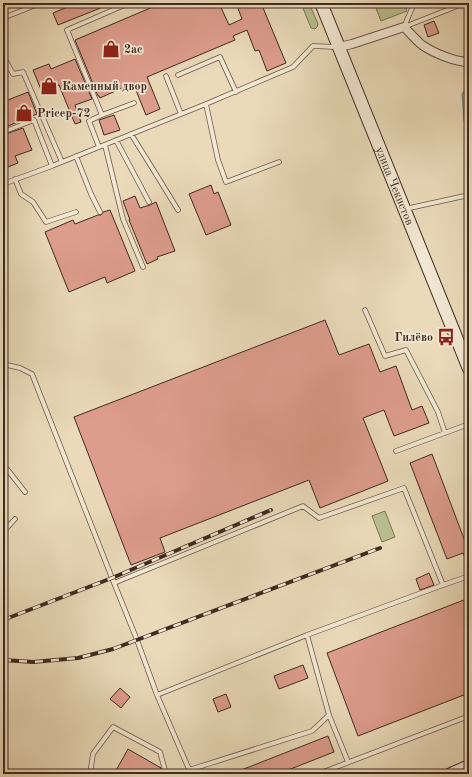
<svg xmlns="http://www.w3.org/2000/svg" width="472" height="777" font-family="'Old Standard TT',serif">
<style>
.green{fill:#b8bf8e;stroke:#7c7458}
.water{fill:#98bbab;stroke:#758174}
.building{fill:#dd9d8c;stroke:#402a22}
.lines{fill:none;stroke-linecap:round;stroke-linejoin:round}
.service-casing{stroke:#6a5648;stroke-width:5.5}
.minor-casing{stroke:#6a5648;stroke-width:10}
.secondary-casing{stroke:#402a22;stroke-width:14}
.service{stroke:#f1e7d2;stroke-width:4}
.minor{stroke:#f1e7d2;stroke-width:8}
.secondary{stroke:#f1e7d2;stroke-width:12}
.rail-casing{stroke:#402a22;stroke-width:4}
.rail{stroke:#f1e7d2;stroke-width:2.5;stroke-dasharray:8;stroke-linecap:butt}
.labels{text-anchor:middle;stroke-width:3.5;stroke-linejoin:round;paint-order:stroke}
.poi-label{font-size:12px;font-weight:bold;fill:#402a22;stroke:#f1e7d2;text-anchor:start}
.street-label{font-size:12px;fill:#402a22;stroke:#f1e7d2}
</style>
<rect width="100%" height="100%" fill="#eadab9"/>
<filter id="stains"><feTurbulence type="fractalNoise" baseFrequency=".005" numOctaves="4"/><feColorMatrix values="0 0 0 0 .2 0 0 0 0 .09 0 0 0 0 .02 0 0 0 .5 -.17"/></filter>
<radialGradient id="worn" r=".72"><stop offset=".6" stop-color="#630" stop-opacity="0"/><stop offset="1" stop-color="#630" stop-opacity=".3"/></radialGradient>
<path class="green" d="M301,3H309L318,24L317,27L315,29L311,28Z
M374,3H404L407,11L381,21Z
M385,511L395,537L382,542L372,516Z"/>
<path class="water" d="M467,87H469V126L464,121L462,94Z"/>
<path class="building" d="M77,3H113L58,25L53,13Z
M162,3H219L229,25L242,19L236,3H261L286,63L267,71L259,50L255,51L247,30L233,36L235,40L147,77L160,109L146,115L133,83L100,98L99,96H98L75,40Z
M434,21L439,33L428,37L424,25Z
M75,59L92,99L75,105L81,122L75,124L59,85L42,92L33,70L49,64L51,69Z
M28,92L37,114L3,128V102Z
M114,115L120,130L104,135L99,120Z
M23,128L32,150L15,156L18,163L3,169V135Z
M211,185L214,194L218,192L231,225L206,235L189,194Z
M135,196L140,208L150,205L156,202L175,251L157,257L158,259L147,264L129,220H130L123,201Z
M110,210L135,271L107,283L105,277L69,292L45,232L73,220L75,224L98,215H101L103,212Z
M325,320L339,355L369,344L380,372L396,366L412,410L422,406L429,423L394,436L384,410L363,418L388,481L320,508L309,480L160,538L165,552L131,565L74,417Z
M432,454L469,552V567L463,553L447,559L410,463Z
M429,573L434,585L420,590L416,579Z
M469,598V693L358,736L327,653Z
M303,665L308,678L279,689L274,676Z
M120,688L130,697L121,708L110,699Z
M226,694L231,707L218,712L213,699Z
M328,736L334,752L278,774H231Z
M128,749L161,768V770L159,774H114Z"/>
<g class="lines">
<g class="service-casing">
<path id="service" d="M129,3L67,30L102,115L134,103
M3,18L41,3
M404,27L465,3
M404,27L413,6V3
M6,61L13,74L23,72L62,162
M178,75L220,57L236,92
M166,76L181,114
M206,104L218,160L226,182L279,162
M3,132L34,120L52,166
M131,134L159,179L178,210
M116,140L149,202
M105,145L123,219L143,267
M99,147L89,121L102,115
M76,156L91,194L100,212
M15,179L21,194L33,202L46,222L76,212
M3,184L52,166L206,104L293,67L313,46L336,47
M405,209L469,195
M365,310L385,356L406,350L438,412L445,433
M3,364L20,368L32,374L112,578L137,640L157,695L191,774
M396,451L469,424
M3,464L25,492
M3,532L15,519
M114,583L303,506L319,518L404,488L443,585L469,576
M307,635L443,585
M157,695L307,635L329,715L348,762
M189,770L312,731L329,715
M90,774L93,754L113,727L160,752L166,774
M318,774L469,716"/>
</g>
<g class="minor-casing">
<path id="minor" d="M339,47L352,44L404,27C410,33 416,40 422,45C434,53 455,62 469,62"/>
</g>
<g class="secondary-casing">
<g id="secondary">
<path id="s1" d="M321,3L469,369"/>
<path d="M451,774L469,766"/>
</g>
</g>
<use href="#service" class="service"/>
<use href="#minor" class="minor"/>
<use href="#secondary" class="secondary"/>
<g class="rail-casing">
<path id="rail" d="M3,620L112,578L271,510
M3,660L33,662L78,658L113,649L380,548"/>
</g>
<use href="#rail" class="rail"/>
</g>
<defs>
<g id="shop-bare" transform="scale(1.38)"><path d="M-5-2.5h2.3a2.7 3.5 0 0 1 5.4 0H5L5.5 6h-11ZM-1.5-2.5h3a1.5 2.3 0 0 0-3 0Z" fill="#8f2418" stroke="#f1e7d2" stroke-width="2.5" paint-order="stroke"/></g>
<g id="bus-bare" transform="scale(1.38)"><path d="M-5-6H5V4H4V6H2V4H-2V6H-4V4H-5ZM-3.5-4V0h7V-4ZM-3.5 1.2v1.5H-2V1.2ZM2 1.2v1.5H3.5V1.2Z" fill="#8f2418" stroke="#f1e7d2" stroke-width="2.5" paint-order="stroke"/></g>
</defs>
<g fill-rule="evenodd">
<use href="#shop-bare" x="111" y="49"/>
<use href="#shop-bare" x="49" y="86"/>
<use href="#shop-bare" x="24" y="113"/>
<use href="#bus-bare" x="446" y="337"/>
</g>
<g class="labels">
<g class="poi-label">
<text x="124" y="53">2ас</text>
<text x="62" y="90">Каменный двор</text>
<text x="37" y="117">Pricep-72</text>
<text x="433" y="341" text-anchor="end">Гилёво</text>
</g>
<g class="street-label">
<text dy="4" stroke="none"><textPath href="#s1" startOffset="197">улица Чекистов</textPath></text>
</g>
</g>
<rect width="472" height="777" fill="none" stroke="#eadab9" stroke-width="16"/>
<rect x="4" y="4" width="464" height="769" fill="none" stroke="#402a22" stroke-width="2"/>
<rect x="8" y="8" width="456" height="761" fill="none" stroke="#402a22"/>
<rect width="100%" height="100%" filter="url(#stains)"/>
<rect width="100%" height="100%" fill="url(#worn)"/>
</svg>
